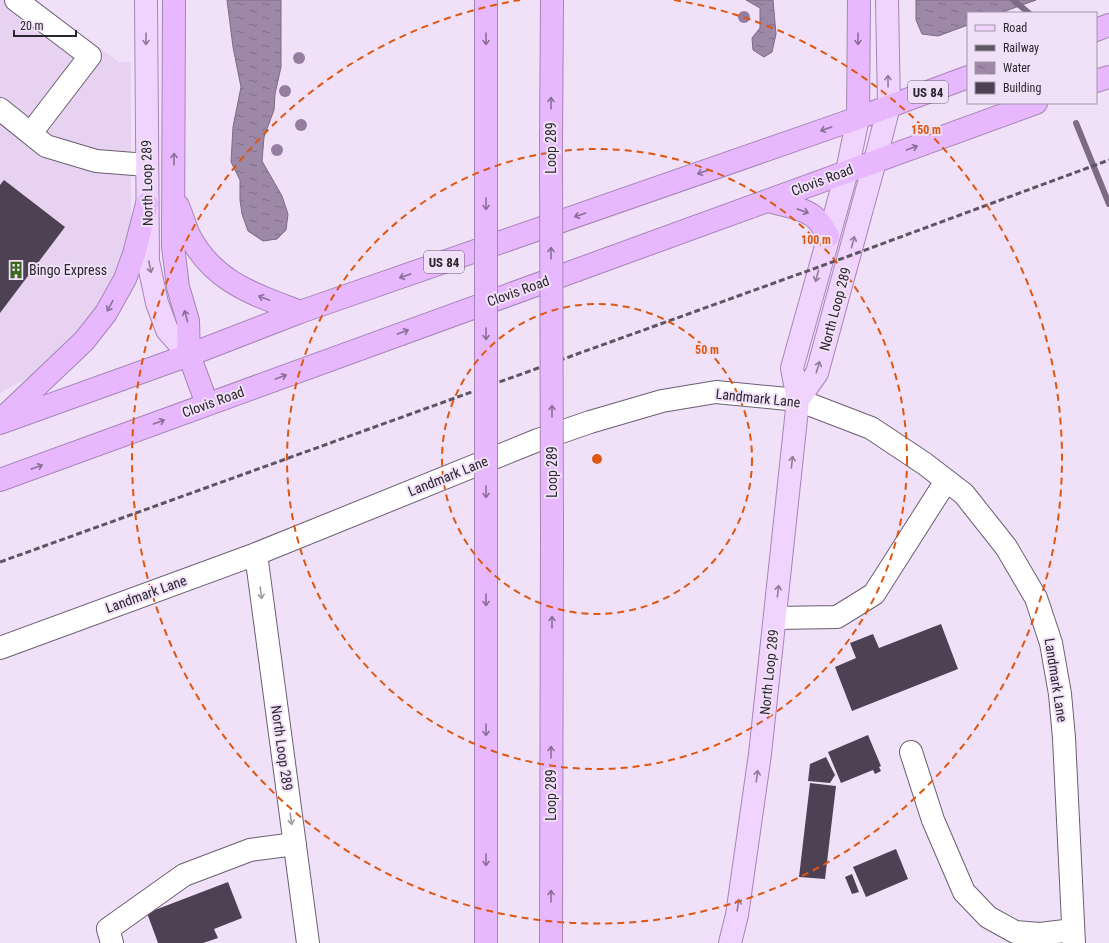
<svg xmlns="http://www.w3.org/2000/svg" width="1109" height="943" font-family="'Roboto Condensed',sans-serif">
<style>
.built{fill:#e7d3f1}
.water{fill:url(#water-ripples);stroke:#7c6b83}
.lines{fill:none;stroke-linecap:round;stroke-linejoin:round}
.stream{stroke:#7c6b83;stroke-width:6}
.building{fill:#4e4154}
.minor-casing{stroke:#6c5e72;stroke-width:24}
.major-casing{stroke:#a685b5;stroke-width:24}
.highway-casing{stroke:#a685b5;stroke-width:24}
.minor{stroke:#fff;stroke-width:22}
.major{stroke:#f1d4fe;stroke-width:22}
.highway{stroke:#e8b8fe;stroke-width:22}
.rail{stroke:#5d5561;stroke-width:3;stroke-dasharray:6 3;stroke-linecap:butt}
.highway-bridge-casing{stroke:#a685b5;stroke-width:24;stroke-linecap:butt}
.highway-bridge{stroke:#e8b8fe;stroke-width:22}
.tree{fill:#957da0}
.oneway{stroke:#8e7d96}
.oneway2{stroke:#8a6f96}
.oneway3{stroke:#a09da1}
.ring{fill:none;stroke:#df560e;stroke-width:2;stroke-dasharray:7 5}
.labels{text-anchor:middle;stroke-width:4;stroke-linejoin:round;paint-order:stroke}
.shield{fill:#f0e1f8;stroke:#675e6b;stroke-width:1}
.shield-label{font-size:13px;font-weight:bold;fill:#2c262e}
.street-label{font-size:14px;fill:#2c262e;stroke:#f0e1f8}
.poi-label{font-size:14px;fill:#2c262e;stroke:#f0e1f8;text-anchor:start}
.centre{fill:#df560e;stroke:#f0e1f8;stroke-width:2}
.ring-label{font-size:12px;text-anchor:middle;font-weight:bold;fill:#df560e;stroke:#f0e1f8;stroke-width:4;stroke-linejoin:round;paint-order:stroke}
</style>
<defs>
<pattern id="water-ripples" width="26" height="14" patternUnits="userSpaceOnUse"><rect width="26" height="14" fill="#9e88a8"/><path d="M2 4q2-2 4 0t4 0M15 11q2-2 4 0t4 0" fill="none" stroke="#816f89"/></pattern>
</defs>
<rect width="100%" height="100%" fill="#f0e1f8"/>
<path class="built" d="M0,0H36L119,62H131V218L127,240L119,266L109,291L86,326L34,374L0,393Z"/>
<path class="water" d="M227,0H281V67L275,94L274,110L264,137L262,161L282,196L288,214L286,230L277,239L263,241L248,231L242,214L240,200V180L231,162L233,127L241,87L233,47Z
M746,0H773L776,34L772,52L764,57L753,50L752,38L760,28V8Z
M916,0H1036L1000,13H968V25L938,36L922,34L916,20Z"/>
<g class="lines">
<path class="stream" d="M1013,0L1029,13
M1076,123L1109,204"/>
</g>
<path class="building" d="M4,180L65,227L0,313V185Z
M941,624L958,669L852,711L835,667L856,658L850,643L873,634L879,648Z
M868,735L881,766L879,767L881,771L875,774L873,770L841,783L828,752Z
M826,757L835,775L830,783L808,781L810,764Z
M810,783L836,786L825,879L799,877Z
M896,849L908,879L866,897L853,867Z
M852,874L859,892L852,894L845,877Z
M228,882L242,918L214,929L218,938L203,943H158L147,913Z"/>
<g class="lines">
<g class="minor-casing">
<path id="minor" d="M16,0L90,56L31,133
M0,109L46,146L96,161L147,165
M256,554L308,943
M775,618L837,617L874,594L946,481
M0,648L256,554L538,440L590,422L662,401L716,392L798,400L871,428L925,464L964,494L1006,547L1036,598L1051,643L1060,694L1064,738L1074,943
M911,752L933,820L964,892L988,917L1015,932L1040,934L1073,930
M112,943L108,929L184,875L250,850L295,844"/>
</g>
<g class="major-casing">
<path id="major" d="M146,0L148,261L157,303L167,330L189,355
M798,400L817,373L875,161L889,106L887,0
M730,943L737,915L760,754L798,400L792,368L847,171L858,118"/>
</g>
<g class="highway-casing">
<path id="highway" d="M174,0L173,246L178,287L188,321L189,355L207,404
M1096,30L1109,25
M1096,81L1109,77
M858,118L859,0
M551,142L552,0
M486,165V0
M768,201C782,205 801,207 813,216C820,221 824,229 828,236
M178,206C182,215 185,226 189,235C214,283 254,294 300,312
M3,418L84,341L106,313L125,279L134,254L147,204
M0,423L189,355L300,312L858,118L968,77
M0,480L1036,103
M486,943V561
M551,943L552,534"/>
</g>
<use href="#minor" class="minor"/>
<use href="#major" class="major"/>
<use href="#highway" class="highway"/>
<path class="rail" d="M0,562L849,256L1109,160"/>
<g class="highway-bridge-casing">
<path id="highway-bridge" d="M551,142L552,534
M486,165V561"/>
</g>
<use href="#highway-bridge" class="highway-bridge"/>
</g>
<g class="tree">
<circle cx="744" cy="17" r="6"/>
<circle cx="299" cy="58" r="6"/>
<circle cx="285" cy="91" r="6"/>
<circle cx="301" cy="125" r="6"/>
<circle cx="277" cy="150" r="6"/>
</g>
<defs><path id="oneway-shaft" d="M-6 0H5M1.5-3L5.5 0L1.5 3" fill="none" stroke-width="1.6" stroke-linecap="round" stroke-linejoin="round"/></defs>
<g class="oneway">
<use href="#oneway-shaft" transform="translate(146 39) rotate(90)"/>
<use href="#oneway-shaft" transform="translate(888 81) rotate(-91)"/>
<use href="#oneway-shaft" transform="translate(853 242) rotate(-75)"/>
<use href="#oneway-shaft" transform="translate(150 267) rotate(79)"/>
<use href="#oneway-shaft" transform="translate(817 276) rotate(105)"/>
<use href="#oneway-shaft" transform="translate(818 367) rotate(-73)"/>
<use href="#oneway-shaft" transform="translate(792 462) rotate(-84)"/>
<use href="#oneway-shaft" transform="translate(778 591) rotate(-84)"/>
<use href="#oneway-shaft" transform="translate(757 776) rotate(-82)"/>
<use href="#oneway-shaft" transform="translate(738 905) rotate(-82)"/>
</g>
<g class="oneway2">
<use href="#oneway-shaft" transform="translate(486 39) rotate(90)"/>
<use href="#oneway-shaft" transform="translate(858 39) rotate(90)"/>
<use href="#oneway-shaft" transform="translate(551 103) rotate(-90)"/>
<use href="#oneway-shaft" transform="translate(826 129) rotate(161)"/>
<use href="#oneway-shaft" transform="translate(912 148) rotate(-20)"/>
<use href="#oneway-shaft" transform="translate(174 159) rotate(-90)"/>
<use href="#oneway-shaft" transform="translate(703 172) rotate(161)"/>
<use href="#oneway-shaft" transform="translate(486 204) rotate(90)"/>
<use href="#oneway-shaft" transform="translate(803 211) rotate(20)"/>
<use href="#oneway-shaft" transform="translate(580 215) rotate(161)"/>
<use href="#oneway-shaft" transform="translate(551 253) rotate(-90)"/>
<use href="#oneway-shaft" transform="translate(405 276) rotate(161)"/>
<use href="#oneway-shaft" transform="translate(264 298) rotate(-159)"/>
<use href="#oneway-shaft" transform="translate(110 306) rotate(118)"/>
<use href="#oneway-shaft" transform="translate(186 316) rotate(-105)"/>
<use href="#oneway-shaft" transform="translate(403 332) rotate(-20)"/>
<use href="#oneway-shaft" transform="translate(486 334) rotate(90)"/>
<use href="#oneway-shaft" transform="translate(281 377) rotate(-20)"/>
<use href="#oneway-shaft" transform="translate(552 411) rotate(-90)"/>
<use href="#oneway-shaft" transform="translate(159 422) rotate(-20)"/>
<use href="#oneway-shaft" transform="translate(37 467) rotate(-20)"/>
<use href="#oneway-shaft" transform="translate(486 492) rotate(90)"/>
<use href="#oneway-shaft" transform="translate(486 600) rotate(90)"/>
<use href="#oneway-shaft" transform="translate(552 622) rotate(-90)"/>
<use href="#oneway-shaft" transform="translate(486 730) rotate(90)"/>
<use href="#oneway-shaft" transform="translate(551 752) rotate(-90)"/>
<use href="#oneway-shaft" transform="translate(486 860) rotate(90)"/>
<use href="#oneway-shaft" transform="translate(551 896) rotate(-90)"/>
</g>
<g class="oneway3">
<use href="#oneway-shaft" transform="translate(261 593) rotate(82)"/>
<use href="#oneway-shaft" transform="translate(291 819) rotate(82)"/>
</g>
<g class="ring">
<circle cx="597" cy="459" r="155"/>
<circle cx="597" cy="459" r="310"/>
<path d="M674 0A465 465 0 1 1 520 0"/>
</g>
<defs>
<g id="building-bare" transform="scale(1.38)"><path d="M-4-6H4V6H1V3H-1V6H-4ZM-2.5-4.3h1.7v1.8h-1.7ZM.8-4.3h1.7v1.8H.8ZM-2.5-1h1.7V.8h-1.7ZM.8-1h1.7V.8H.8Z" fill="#3c6622" stroke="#f0e1f8" stroke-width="2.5" paint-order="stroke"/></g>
</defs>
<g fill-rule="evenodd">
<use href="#building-bare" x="16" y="270"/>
</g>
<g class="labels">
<g class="shield">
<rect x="908" y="81" width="40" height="22" rx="3"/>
<rect x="424" y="251" width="40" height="22" rx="3"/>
</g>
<g class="shield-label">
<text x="928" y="97">US 84</text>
<text x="444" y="267">US 84</text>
</g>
<g class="street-label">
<text transform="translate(551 148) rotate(-90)" y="5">Loop 289</text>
<text transform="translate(822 180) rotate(-21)" y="5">Clovis Road</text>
<text transform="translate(147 183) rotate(-91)" y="5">North Loop 289</text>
<text transform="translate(518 291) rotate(-20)" y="5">Clovis Road</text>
<text transform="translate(835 309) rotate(-75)" y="5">North Loop 289</text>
<text transform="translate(758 398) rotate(6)" y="5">Landmark Lane</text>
<text transform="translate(213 402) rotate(-20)" y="5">Clovis Road</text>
<text transform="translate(552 472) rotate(-90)" y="5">Loop 289</text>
<text transform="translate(448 476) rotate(-22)" y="5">Landmark Lane</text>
<text transform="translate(146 594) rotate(-20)" y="5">Landmark Lane</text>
<text transform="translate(769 672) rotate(-84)" y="5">North Loop 289</text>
<text transform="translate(1056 680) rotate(81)" y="5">Landmark Lane</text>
<text transform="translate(282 748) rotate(82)" y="5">North Loop 289</text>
<text transform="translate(551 795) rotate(-90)" y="5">Loop 289</text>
</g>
<g class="poi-label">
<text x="29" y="275">Bingo Express</text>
</g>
</g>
<circle cx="597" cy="459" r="6" class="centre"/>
<g class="ring-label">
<text x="926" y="134">150 m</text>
<text x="816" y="244">100 m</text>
<text x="707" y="354">50 m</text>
</g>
<rect x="967" y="12" width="130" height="92" fill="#f0e1f8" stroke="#a296a7"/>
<rect x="975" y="25" width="20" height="6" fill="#f1d4fe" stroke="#a296a7"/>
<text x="1003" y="32" font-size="12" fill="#2c262e">Road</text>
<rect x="975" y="45" width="20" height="6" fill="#5d5561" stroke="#a296a7"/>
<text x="1003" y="52" font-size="12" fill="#2c262e">Railway</text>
<rect x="975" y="62" width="20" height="12" fill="url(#water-ripples)" stroke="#a296a7"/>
<text x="1003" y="72" font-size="12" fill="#2c262e">Water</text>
<rect x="975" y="82" width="20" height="12" fill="#4e4154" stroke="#a296a7"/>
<text x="1003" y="92" font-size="12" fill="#2c262e">Building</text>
<path d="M14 30v6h62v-6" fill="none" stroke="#2c262e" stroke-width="2"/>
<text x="20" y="30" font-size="12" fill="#2c262e" stroke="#f0e1f8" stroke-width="3" paint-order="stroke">20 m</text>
</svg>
